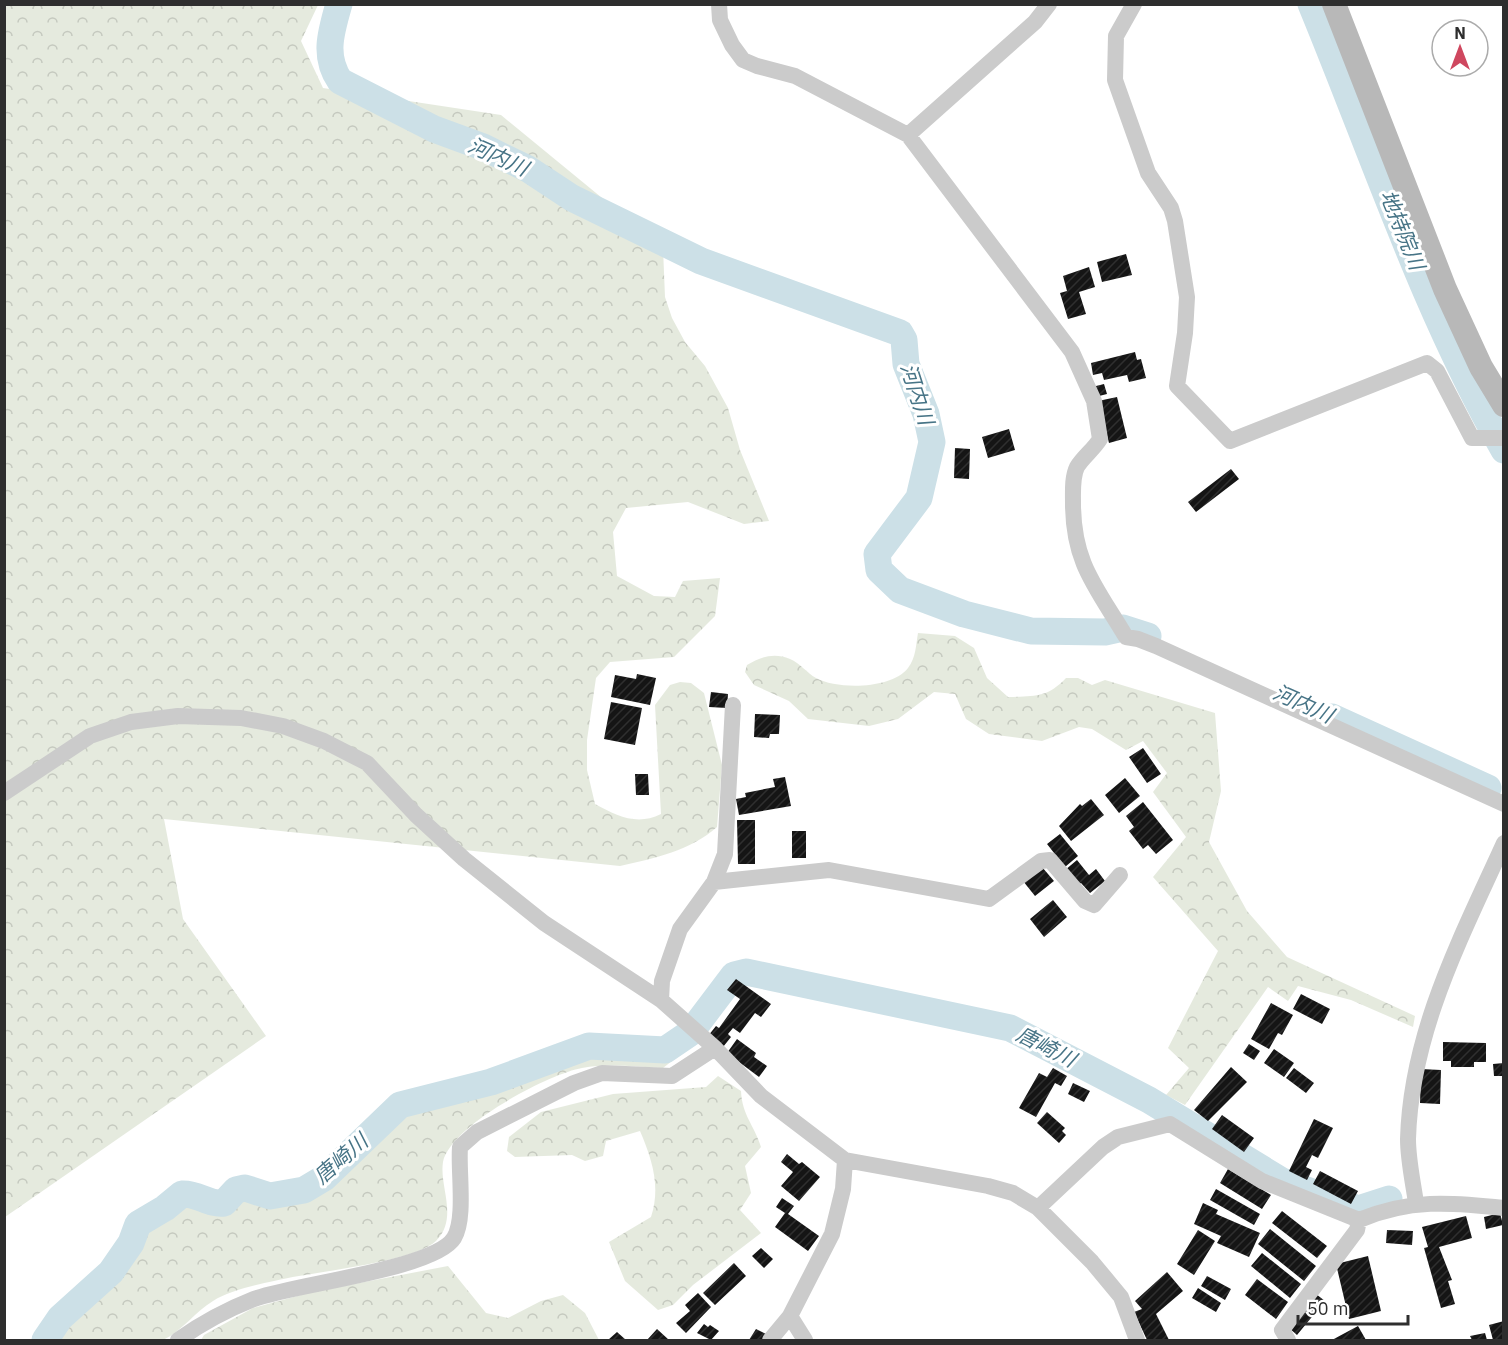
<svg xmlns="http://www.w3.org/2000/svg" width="1508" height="1345" font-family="'IBM Plex Sans','Noto Sans JP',sans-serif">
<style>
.forest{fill:url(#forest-crowns)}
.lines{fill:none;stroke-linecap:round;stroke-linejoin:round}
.river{stroke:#cce0e7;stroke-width:27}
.building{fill:url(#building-hatch)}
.street{stroke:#cbcbcb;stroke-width:16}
.secondary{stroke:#b8b8b8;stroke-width:24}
.labels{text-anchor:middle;stroke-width:6;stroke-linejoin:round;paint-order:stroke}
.water-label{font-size:21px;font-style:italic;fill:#477486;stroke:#fff}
</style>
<defs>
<pattern id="forest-crowns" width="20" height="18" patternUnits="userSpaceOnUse" patternTransform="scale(1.5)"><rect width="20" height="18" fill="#e5eade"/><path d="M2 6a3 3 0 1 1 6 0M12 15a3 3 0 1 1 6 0" fill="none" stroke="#c5c9bf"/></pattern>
<pattern id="building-hatch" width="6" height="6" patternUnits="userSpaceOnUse" patternTransform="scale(1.5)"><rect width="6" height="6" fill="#151515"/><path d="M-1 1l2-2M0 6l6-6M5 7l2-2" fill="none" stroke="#2f2f2f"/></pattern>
</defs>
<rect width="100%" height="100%" fill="#fff"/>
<path class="forest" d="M5,5H318L301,41L323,88L501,115L663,248L665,297L672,318L685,342L705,366L728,408L740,450L769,521L744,524L688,502L626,508L613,532L617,576L654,596L675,597L683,581L720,578L715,616L674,657L610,662L596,678L587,740V770L595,804C617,816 637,826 661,814L655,705L670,685L680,682L691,683L704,693L722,765L717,827C690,851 655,858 620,866L164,819L183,919L266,1036L5,1217Z
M918,633L955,636L974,648L987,678L1008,697C1035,696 1047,698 1066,678H1078L1092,685L1105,680L1215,713L1221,791L1209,842L1247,911L1287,957L1415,1016L1413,1027L1351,1000L1298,986L1288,1001L1268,987L1185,1105L1166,1095L1189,1068L1168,1048L1218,951L1153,877L1186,837L1153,792L1167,773L1143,741L1126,750L1092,729L1079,727L1042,741L989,734L966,719L955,694L934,692L898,719L869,726L808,719L789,701L754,685L745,672L747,665C760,657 774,652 790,659C800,663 807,673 816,678C838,690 892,689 908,668C916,658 916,644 918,633Z
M585,1051L666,1054L670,1056L672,1061L663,1068C636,1067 609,1063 582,1068C548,1074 450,1126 443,1162C439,1187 459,1218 436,1241C413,1263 309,1272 274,1281C255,1285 229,1291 213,1301C196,1311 182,1331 163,1340C154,1344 67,1340 50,1340L59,1327L115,1275L134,1247L139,1232L151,1220L183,1199L194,1198L218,1209C230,1205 233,1196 244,1192L264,1200L300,1194L327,1181L387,1120L405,1107L489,1086Z
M718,1076L741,1091C742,1115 754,1125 761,1147L745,1166L751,1193L740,1210L761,1233L693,1285L673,1305L658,1310L625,1281L609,1242L651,1217C661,1187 652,1159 640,1131L606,1141L603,1156L585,1161L572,1155L515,1157L507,1151L509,1137L541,1112L613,1094L706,1087Z
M448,1266L486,1313L508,1318L541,1301L563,1295L585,1313L599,1340H201L204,1335L253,1308L312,1292Z"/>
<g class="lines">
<path class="river" d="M339,4C331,32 323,56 340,81L434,129L483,147L528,169L572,198L701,261L900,333L904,340L906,364L926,414L932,442L919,498L877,554L879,570L900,590L964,614L1031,631L1105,632L1123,628L1148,636
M1311,4C1373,154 1424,310 1504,450
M1332,717L1488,788
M697,1024L734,975L746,972L1010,1028L1149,1100L1282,1181L1358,1209L1389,1199
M45,1340L60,1318L111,1272L131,1243L138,1224L165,1208L182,1194C198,1193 209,1205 224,1203L236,1190L245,1188L270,1196L304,1190L324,1178L400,1105L491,1082L589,1046L665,1050L690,1033"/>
</g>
<path class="building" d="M1126,254L1132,275L1102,282L1097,262Z
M1089,267L1095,287L1079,292L1086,314L1068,319L1060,293L1067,291L1063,276Z
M1135,352L1137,360L1141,359L1146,378L1129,382L1127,375L1104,380L1102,373L1093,375L1091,363Z
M1104,384L1107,394L1095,397L1092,387Z
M1117,397L1127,438L1109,443L1098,401Z
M1009,429L1015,450L988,458L982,437Z
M955,448L970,449L969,479L954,478Z
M1231,469L1239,479L1196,512L1188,502Z
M637,674L656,678L650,705L611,697L615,675L636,679Z
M711,692L728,694L727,708L709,707Z
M611,702L642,708L635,745L604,739Z
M755,714L780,715L779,734H770L769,738L754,737Z
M1143,748L1161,774L1147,783L1129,757Z
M635,774H648L649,795H636Z
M785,777L791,806L739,815L736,799L746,797L745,793L775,787L773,779Z
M1125,778L1140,796L1119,813L1105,795Z
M1091,799L1104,815L1071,841L1059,826L1080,804L1082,806Z
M1143,802L1173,840L1156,854L1148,845L1143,849L1129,831L1134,827L1126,816Z
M737,820H755V864H738Z
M792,831H806V858H792Z
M1060,834L1078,856L1065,867L1047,844Z
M1077,860L1089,875L1096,869L1105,881L1090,893L1081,883L1078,885L1065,870Z
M1042,867L1054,881L1035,896L1023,881Z
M1053,900L1067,917L1044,937L1030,919Z
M736,979L771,1004L761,1017L755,1013L740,1033L733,1028L728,1034L731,1037L723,1047L708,1036L716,1026L719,1028L740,999L727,990Z
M1301,994L1330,1009L1322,1024L1293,1009Z
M1271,1003L1293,1015L1282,1035L1278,1033L1269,1049L1251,1039Z
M737,1039L756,1053L754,1057L767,1066L759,1077L727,1053Z
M1443,1042L1486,1043V1062H1474V1067H1451V1061H1443Z
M1249,1044L1260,1051L1254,1060L1243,1053Z
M1274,1049L1294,1063L1284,1077L1264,1063Z
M1504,1063V1076H1494L1493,1064Z
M1231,1067L1247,1082L1208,1121L1194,1110Z
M1053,1068L1067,1076L1061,1086L1055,1083L1036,1117L1019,1108L1039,1073L1047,1077Z
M1294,1068L1314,1083L1306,1093L1286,1078Z
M1421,1069L1441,1070L1440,1104L1420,1103Z
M1073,1083L1090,1091L1084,1102L1068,1094Z
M1047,1112L1065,1128L1062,1131L1066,1135L1059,1143L1037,1123Z
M1222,1115L1254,1138L1244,1152L1212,1129Z
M1314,1119L1333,1128L1318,1158L1312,1155L1306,1167L1312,1170L1307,1180L1289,1171Z
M787,1154L799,1164L802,1162L820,1177L799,1201L781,1186L793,1172L781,1162Z
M1228,1169L1271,1195L1262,1209L1220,1183Z
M1320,1171L1358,1191L1351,1204L1313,1184Z
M1216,1189L1260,1214L1254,1225L1210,1200Z
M782,1198L794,1206L788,1214L819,1236L808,1251L775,1227L785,1213L776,1207Z
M1203,1203L1218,1210L1216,1214L1260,1233L1249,1257L1217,1243L1221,1236L1194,1224Z
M1282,1211L1327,1246L1317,1258L1272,1223Z
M1500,1213L1503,1225L1486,1229L1484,1217Z
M1466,1216L1472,1238L1439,1247L1452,1280L1448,1281L1455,1304L1441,1308L1424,1248L1428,1247L1422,1227Z
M1270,1229L1316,1266L1304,1281L1258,1244Z
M1198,1230L1215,1241L1194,1275L1177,1264Z
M1387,1230L1413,1231L1412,1245L1386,1243Z
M761,1248L773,1259L764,1268L752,1256Z
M1262,1253L1301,1284L1290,1298L1251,1266Z
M1368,1256L1381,1311L1349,1319L1336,1264Z
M734,1263L746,1276L715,1305L703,1293Z
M1167,1272L1183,1291L1156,1314L1169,1340H1147L1134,1312L1142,1309L1135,1301Z
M1207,1276L1231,1289L1225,1300L1201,1286Z
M1257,1279L1288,1302L1276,1319L1245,1295Z
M1198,1288L1221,1303L1216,1312L1192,1298Z
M698,1293L711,1307L686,1333L676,1323L690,1311L685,1305Z
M1316,1294L1325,1301L1297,1335L1289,1328Z
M1504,1321V1340H1493L1489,1325Z
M704,1324L708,1327L710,1325L719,1331L711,1340L697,1333Z
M1358,1326L1366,1340H1332Z
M657,1329L669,1340H647Z
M756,1329L766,1334L762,1340H749Z
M617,1332L626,1340H608Z
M1485,1333L1487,1340H1472L1470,1336Z"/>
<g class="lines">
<path class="street" d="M719,4L720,20L732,45L743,60L757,66L795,76L908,135L1072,352L1094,401L1100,439C1094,449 1083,457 1077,467C1072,477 1073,492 1073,503C1073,564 1097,588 1126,637L1138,639L1156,646L1504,804
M1134,4L1116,36L1115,80L1148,173L1171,208L1175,221L1187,297L1185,333L1177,386L1230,441L1427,363L1437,371L1472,438H1504
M908,135L1035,22L1049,4
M4,793L90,736L131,722L178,716L241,718L283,726L324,741L367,763L416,815L464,859L544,923L661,1000L715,1048L761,1096L845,1160L988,1186L1013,1193L1038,1208L1092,1262L1121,1297L1137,1340
M714,882L829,870L989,899L1041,861L1050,860L1085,901L1094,905L1120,875
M661,1000L662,981L680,929L714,882L725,854L733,705
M1416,1203C1413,1182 1408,1160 1408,1139C1411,1032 1461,938 1504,843
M1038,1208L1103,1147L1118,1137L1170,1124L1262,1181L1359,1220C1409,1199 1450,1202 1504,1208
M790,1316L805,1340
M178,1340C202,1323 226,1310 254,1299C294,1284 435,1269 454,1238C466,1218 458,1171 460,1147L477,1132L574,1083L602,1073L672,1076L715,1048
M770,1340L790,1316L832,1234L843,1189L845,1160
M1288,1340L1282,1330L1357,1230L1359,1220"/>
<path class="secondary" d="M1334,4L1445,289L1481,367L1504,405"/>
</g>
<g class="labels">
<g class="water-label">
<text transform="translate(498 157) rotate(24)" y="7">河内川</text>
<text transform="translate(1402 230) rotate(68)" y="7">地持院川</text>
<text transform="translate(917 394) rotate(72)" y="7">河内川</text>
<text transform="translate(1303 704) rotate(24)" y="7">河内川</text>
<text transform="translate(1046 1047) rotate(27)" y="7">唐崎川</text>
<text transform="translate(341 1159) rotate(-41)" y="7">唐崎川</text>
</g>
</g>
<rect width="1508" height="1345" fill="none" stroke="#2e2e2e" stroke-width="12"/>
<g transform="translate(1460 48)"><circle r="28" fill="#ffffff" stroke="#ababab" stroke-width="1.5"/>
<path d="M0-4.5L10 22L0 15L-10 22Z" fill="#cf475f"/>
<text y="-9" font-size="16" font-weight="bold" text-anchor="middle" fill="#2e2e2e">N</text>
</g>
<path d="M1298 1315v9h110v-9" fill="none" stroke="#2e2e2e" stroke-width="3"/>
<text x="1307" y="1315" font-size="18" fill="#2e2e2e" stroke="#ffffff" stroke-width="4.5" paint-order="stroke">50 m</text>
</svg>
